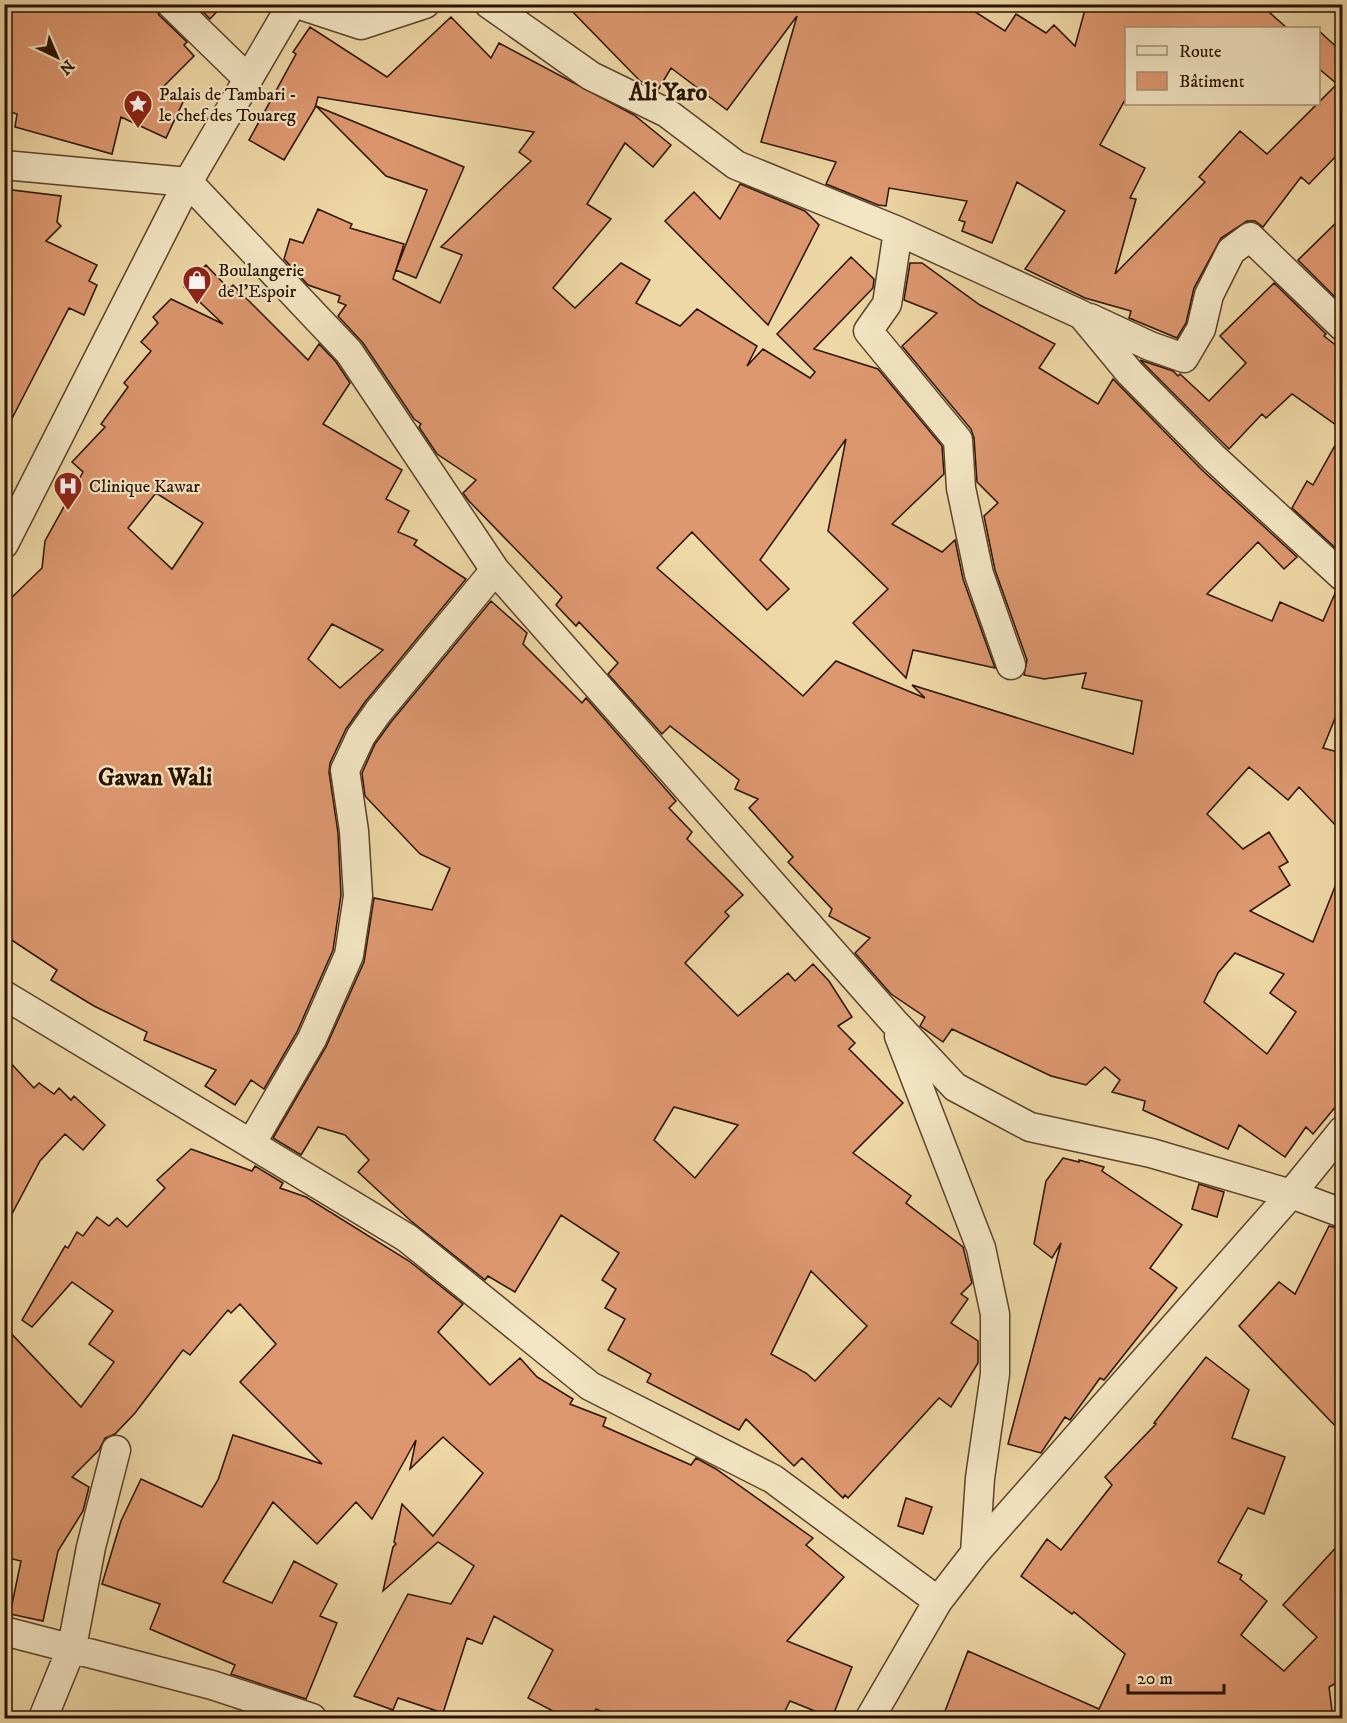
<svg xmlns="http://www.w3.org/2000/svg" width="1347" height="1723" font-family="'IM FELL DW Pica',serif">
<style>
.building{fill:#de9870;stroke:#281100;stroke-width:1.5;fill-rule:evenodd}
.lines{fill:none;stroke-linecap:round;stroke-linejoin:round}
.street-casing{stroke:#5a432a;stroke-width:31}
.street{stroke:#f4e6c5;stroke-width:28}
.labels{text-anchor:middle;stroke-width:4.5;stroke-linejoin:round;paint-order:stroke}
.poi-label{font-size:18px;fill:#281100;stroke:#f4e6c5;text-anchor:start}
.district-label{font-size:24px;font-weight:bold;fill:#281100;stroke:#f4e6c5}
</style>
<rect width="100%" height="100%" fill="#eed8a6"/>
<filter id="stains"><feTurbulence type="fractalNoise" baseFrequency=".00333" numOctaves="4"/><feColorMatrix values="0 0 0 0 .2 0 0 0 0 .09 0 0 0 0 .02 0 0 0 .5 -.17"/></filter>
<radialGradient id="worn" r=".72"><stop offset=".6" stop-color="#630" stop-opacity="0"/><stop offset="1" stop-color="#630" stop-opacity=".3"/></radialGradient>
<path class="building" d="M4,4H155L159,15L187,42L184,45L194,56L160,90L183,102L166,138L121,117L112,154L15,127L17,114L4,110Z
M195,4H224L210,19Z
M565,4H963L1005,31L1016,14L1046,33L1054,25L1075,46L1086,6L1084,4H1260L1287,28H1126V98L1100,145L1145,168L1130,198L1136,199L1115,274L1205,182L1199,177L1240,131L1267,154L1337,84L1318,68V30L1342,52V150L1309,184L1301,177L1263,227L1255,221H1247L1221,238L1194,288L1186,323L1177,338L1129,318L1131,311L1085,298L1025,269L1065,211L1017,182L992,243L962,231L965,222L959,220L967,201L889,188L886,206L878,205L826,184L836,162L761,142L797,16L727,110L671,68L658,90L640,81Z
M451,17L491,58L499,43L634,115L671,145L653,167L625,143L587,204L611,219L553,288L575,308L621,263L650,280L636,303L680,326L697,309L757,346L747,366L763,349L810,378L815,372L777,334L851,257L874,279L873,288L814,349L878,369L942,446L944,474L892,524L942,552L955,540L963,579L995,668L913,650L906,678L853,623L888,589L828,531L846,439L760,560L789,589L767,610L692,532L657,568L803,696L836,661L925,698L912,685L1133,754L1142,701L1082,688L1086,673L1044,679L1024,675L1027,660L995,570L984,516L998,503L977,482L974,438L971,429L902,346L937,313L904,300L910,263H922L980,305L1055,344L1039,368L1098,404L1113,379L1202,470L1297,557L1284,569L1258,542L1207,594L1272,621L1280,602L1323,621L1336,591L1342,592V701L1323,748L1342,753V832L1299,787L1288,800L1249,767L1207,814L1243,849L1269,832L1288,862L1279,867L1290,885L1250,911L1313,942L1340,874L1342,875V1099L1313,1134L1306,1127L1285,1157L1239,1125L1228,1149L1143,1110L1145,1101L1112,1092L1120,1080L1105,1067L1086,1085L1051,1076L952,1029L943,1042L920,1026L925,1017L891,994L855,953L870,938L829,916L832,909L788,862L793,857L749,808L758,799L735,789L739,780L670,726L662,734L608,674L618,663L579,622L576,626L556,605L562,597L469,501L463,493L476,480L437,454L419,427L421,424L414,419L363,343L338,316L346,305L338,302L340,296L308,285L284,259L290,239L303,243L318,209L352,224L350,228L404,244L393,279L440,303L462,255L441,247L531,161L519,152L534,132L318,97L315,108L284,160L249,140L296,54L293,52L310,27L387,77ZM1235,953L1284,974L1270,993L1296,1012L1267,1054L1204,1002L1218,973Z
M316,106L464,167L416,278L396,270L427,190L386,176Z
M740,184L805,211L819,225L768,325L665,221L694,192L720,219Z
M4,189L61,196L57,222L61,226L46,241L97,265L89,281L97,285L84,315L69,308L4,434Z
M1342,217V304L1298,260Z
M206,265L229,289L233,285L308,360L319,344L336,362L350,383L323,424L402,470L386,499L409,511L398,532L417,540L414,545L466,579L365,702L346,729L330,763L329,772L338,833L341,895L333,950L297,1032L264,1089L251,1080L235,1105L205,1086L216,1070L144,1040L147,1032L94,1006L51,980L57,970L4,935V605L42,568L45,541L83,472L72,462L105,427L101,424L128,387L124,383L151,351L141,342L158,323L153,317L171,299L223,324L184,287ZM156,493L203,523L172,569L128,528ZM332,624L383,650L340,688L308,659Z
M1274,283L1326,334L1324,336L1342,350V429L1292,394L1266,418L1262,414L1229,449L1140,360L1173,371L1178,376L1180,374L1209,401L1246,363L1220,336Z
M1342,433V554L1292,508L1307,481L1313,485Z
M491,601L527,633L523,644L582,703L586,698L676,801L669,808L692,832L687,839L743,895L725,912L729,916L685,963L738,1016L788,973L795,981L813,964L829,981L852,1017L838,1026L855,1043L849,1049L903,1103L853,1153L911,1196L906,1203L963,1247L972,1283L961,1294L968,1299L951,1323L978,1341V1363L951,1407L939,1398L848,1498L845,1495L843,1498L802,1458L794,1466L746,1419L739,1430L647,1382L651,1374L608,1350L625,1319L605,1308L616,1289L602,1280L619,1253L561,1215L515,1292L488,1276L485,1280L411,1221L358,1172L369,1160L345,1135L318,1127L301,1155L273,1138L326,1047L364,962L374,898L432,910L450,868L420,854L365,796L362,773L375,744L391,722ZM674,1107L738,1125L695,1178L654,1140ZM811,1271L867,1326L815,1381L806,1373L771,1354Z
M4,1056L34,1088L39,1083L54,1094L59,1088L71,1100L74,1096L105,1125L83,1150L65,1134L40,1161L4,1229Z
M191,1149L252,1171L255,1166L283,1183L280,1188L306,1197L409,1261L463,1304L438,1332L490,1385L520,1358L537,1377L573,1399L570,1404L606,1418L603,1426L691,1465L696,1458L716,1469L813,1538L806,1545L844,1577L787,1641L852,1667L832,1718L790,1701L781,1719H620L596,1709L591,1719H568L528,1698L553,1650L494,1616L482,1644L467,1638L443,1713L398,1698L393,1710L354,1696L408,1594L451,1604L474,1566L438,1542L383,1591L393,1547L396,1544L394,1542L402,1504L433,1536L483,1473L443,1437L410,1469L416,1440L372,1519L356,1502L317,1544L273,1502L223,1582L272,1603L294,1561L337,1584L320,1616L337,1623L306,1699L231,1674L235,1665L150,1629L160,1604L102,1584L121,1521L141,1479L202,1507L218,1480L233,1435L322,1464L240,1382L276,1344L240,1304L231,1313L228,1310L190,1355L183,1350L135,1413L115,1434L105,1438L99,1450L72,1477L89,1487L83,1511L58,1551L43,1621L10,1614L21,1561L4,1557V1326L81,1407L114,1362L89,1344L113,1311L72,1282L32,1327L22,1320L65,1246L68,1248L77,1232L83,1236L97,1217L109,1226L117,1218L127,1227L165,1188L157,1180Z
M1063,1158L1079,1162V1160L1104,1167L1102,1171L1182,1225L1150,1268L1177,1288L1104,1380L1100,1378L1070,1420L1065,1417L1041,1453L1008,1444L1061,1243L1052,1258L1034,1244L1046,1181Z
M1199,1184L1224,1192L1217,1217L1192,1209Z
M1329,1226L1342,1229V1433L1239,1326L1279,1282L1295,1294Z
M1206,1357L1249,1390L1232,1438L1285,1457L1264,1514L1248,1508L1218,1562L1242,1575L1240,1579L1267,1601L1241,1635L1284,1671L1317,1637L1283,1605L1342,1541V1680L1329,1687L1333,1719H942L968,1651L1099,1709L1125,1654L1074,1612L1072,1614L1021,1576L1047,1539L1061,1550L1112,1485L1105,1477L1156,1424L1154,1423Z
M906,1498L932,1507L923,1534L898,1526Z"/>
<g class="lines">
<g class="street-casing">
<path id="street" d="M171,4L248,79
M297,4L361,25L425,4
M489,4L591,76L667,113L736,165L898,231L1082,315L1130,373L1214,458L1342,576
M4,165L188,182L349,352L495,570L894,1022L955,1087L1030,1127L1151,1153L1291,1194L1342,1213
M898,231L887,304L868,331L958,440L961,488L979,574L1011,665
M1090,318L1150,346L1184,358L1201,329L1209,295L1231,251L1250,237L1342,326
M4,544L188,182L292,4
M4,995L407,1238L590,1386L773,1479L938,1601
M899,1036L981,1248L995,1314V1374L980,1478L975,1553
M251,1144L312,1039L349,955L358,896L354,831L345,770L361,736L378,712L495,570
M4,1631L212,1685L312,1718
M43,1718L72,1647L91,1547L116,1450
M870,1718L938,1601L975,1553L1291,1194L1342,1131"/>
</g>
<use href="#street" class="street"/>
</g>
<defs>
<g id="sight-pin" transform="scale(1.5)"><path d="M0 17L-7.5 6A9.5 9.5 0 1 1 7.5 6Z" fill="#8f2418" stroke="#f4e6c5"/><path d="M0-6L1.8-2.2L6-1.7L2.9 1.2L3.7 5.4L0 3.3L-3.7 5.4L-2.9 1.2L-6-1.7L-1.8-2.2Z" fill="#fff"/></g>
<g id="shop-pin" transform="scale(1.5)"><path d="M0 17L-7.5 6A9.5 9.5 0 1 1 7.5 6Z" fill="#8f2418" stroke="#f4e6c5"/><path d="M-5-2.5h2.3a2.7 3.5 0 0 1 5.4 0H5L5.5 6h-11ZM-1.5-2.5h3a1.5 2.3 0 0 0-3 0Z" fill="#fff"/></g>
<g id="hospital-pin" transform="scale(1.5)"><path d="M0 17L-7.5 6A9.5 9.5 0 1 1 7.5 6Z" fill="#8f2418" stroke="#f4e6c5"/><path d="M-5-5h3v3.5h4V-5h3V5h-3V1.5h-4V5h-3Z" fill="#fff"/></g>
</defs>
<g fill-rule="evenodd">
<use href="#sight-pin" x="138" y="104"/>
<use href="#shop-pin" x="197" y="280"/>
<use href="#hospital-pin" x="68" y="486"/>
</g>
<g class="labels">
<g class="poi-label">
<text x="159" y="100">Palais de Tambari -<tspan x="159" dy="21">le chef des Touareg</tspan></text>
<text x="218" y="276">Boulangerie<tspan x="218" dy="21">de l'Espoir</tspan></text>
<text x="89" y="492">Clinique Kawar</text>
</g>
<g class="district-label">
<text x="668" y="100">Ali Yaro</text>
<text x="155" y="785">Gawan Wali</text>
</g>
</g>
<rect width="1347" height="1723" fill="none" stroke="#eed8a6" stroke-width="24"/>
<rect x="6" y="6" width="1335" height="1711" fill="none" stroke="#281100" stroke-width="3"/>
<rect x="12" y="12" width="1323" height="1699" fill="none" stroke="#281100" stroke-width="1.5"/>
<rect x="1125" y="27" width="195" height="78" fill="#f4e6c5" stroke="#a29176" stroke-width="1.5"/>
<rect x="1137" y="46" width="30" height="9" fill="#f4e6c5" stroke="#a29176" stroke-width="1.5"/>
<text x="1179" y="57" font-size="18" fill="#281100">Route</text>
<rect x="1137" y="72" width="30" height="18" fill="#de9870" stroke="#a29176" stroke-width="1.5"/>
<text x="1179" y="87" font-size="18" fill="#281100">Bâtiment</text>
<g transform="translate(57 57) rotate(136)" stroke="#f4e6c5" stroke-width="4.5" paint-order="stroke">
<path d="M0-4.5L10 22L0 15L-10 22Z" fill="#281100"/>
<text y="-9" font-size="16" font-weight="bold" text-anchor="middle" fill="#281100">N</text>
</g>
<path d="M1128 1684v9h96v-9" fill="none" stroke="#281100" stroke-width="3"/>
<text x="1137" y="1684" font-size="18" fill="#281100" stroke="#f4e6c5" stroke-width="4.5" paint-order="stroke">20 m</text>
<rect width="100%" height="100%" filter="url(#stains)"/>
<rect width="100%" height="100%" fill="url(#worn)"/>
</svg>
